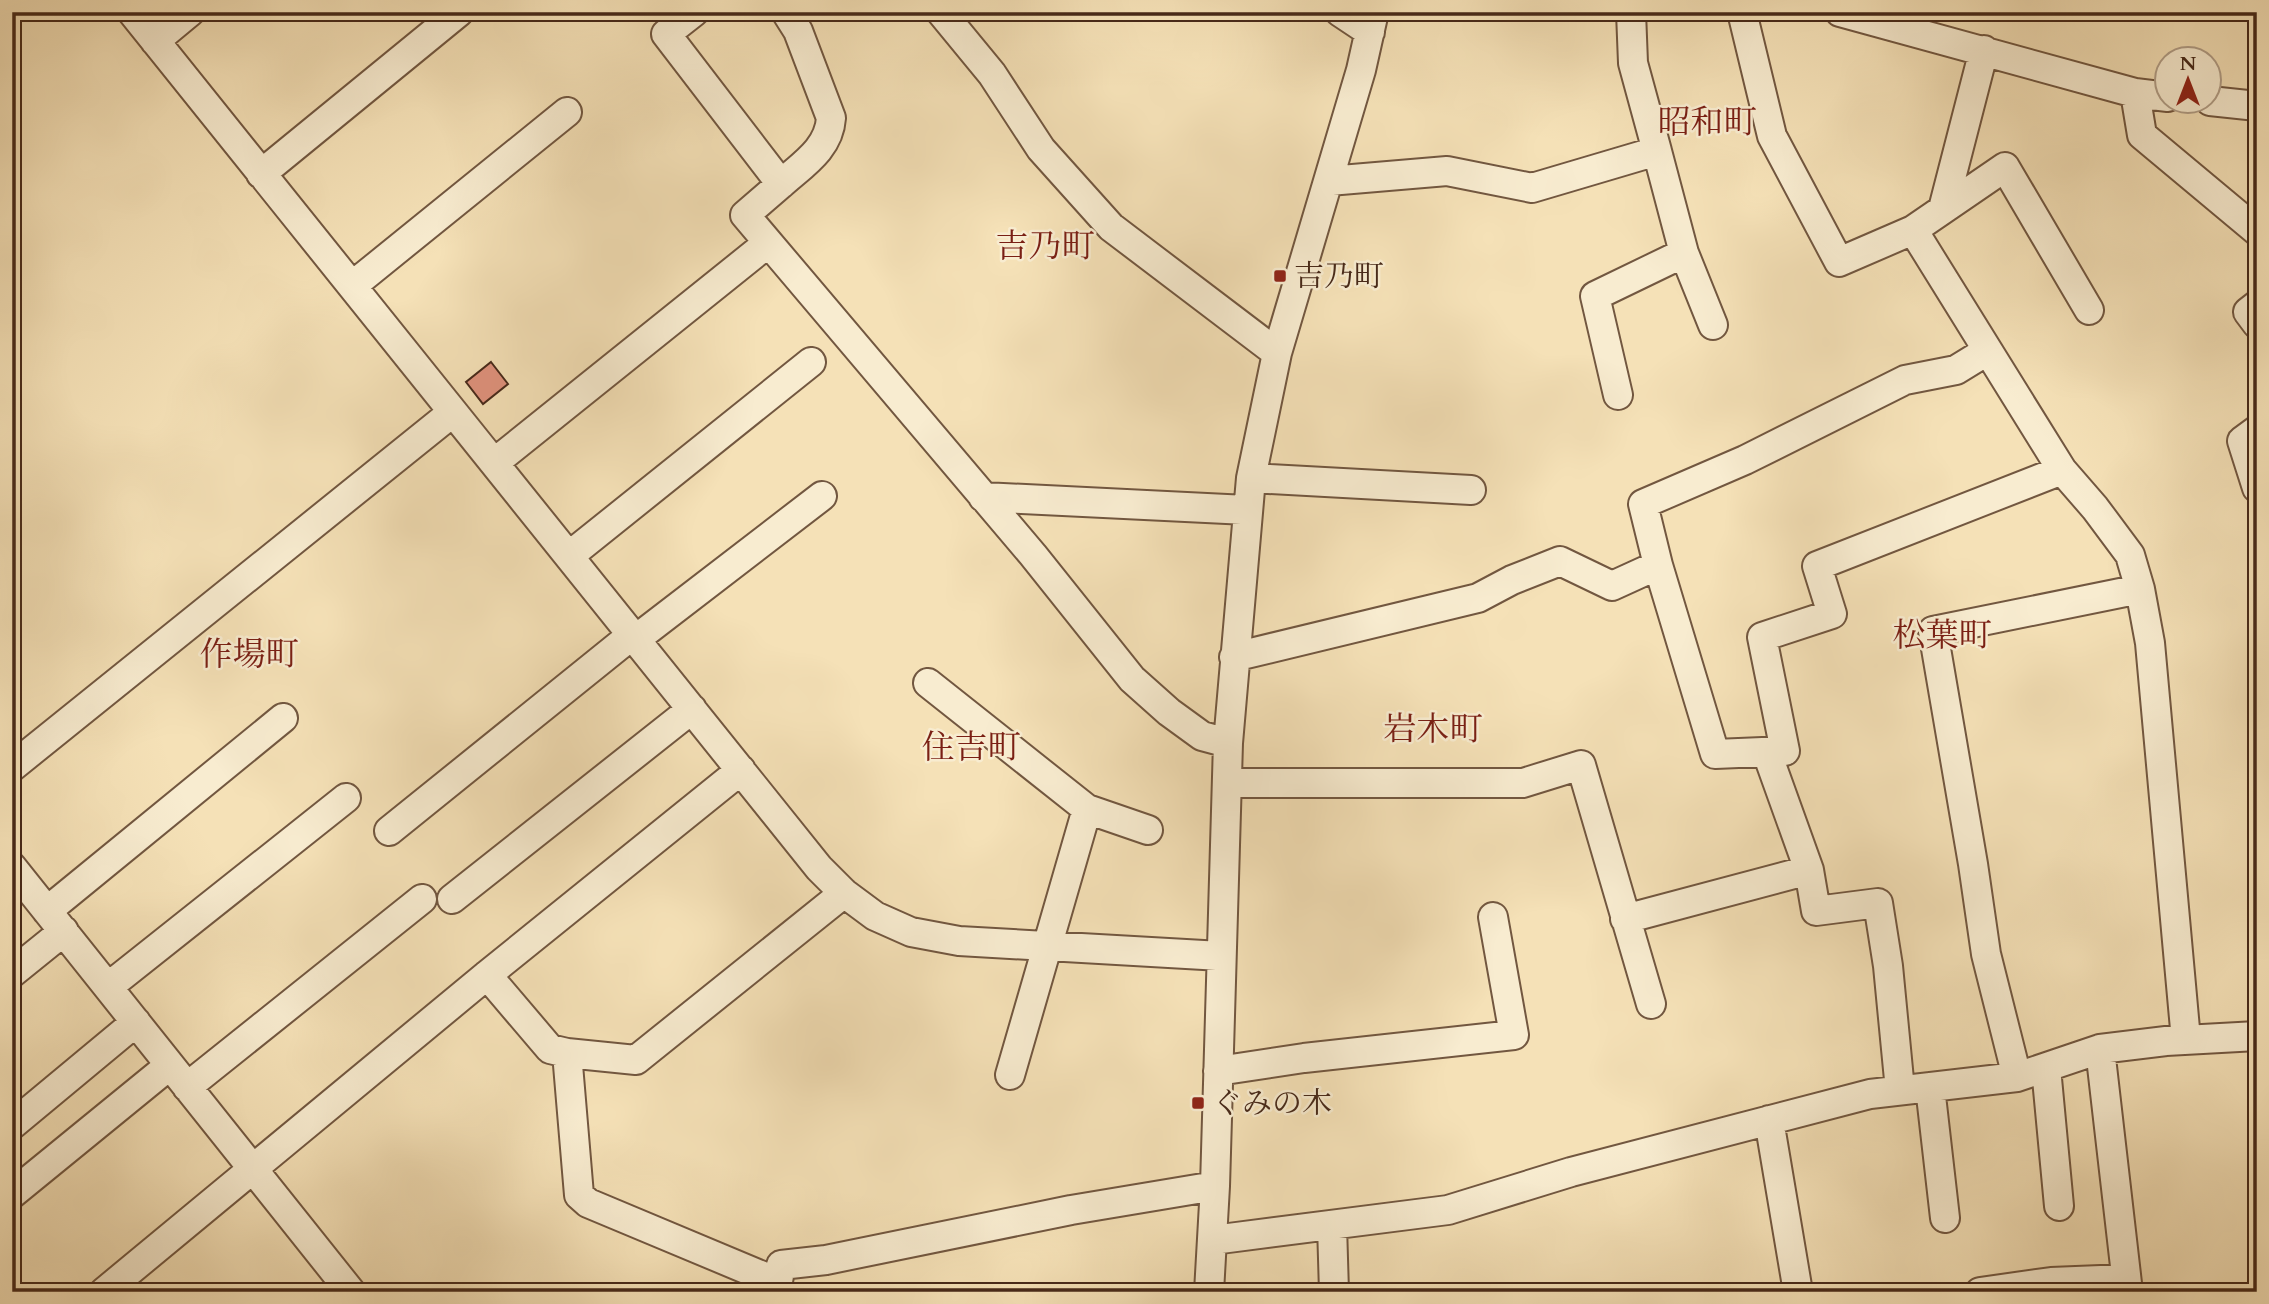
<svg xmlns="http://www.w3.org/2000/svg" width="2269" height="1304" font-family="Cardo,'Noto Serif JP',serif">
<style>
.building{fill:#e0927d;stroke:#472919;stroke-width:2}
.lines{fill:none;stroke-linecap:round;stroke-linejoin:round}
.minor-casing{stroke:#725740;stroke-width:32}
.minor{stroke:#f8ecd0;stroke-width:28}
.poi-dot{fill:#8f2418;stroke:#f8ecd0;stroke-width:2.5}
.labels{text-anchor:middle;stroke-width:5;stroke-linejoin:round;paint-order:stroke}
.poi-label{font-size:30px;fill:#472919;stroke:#f8ecd0;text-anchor:start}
.quarter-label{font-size:33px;fill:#7a1f14;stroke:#f8ecd0}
</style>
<rect width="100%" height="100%" fill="#f5e1b7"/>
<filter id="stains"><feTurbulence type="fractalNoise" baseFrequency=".00286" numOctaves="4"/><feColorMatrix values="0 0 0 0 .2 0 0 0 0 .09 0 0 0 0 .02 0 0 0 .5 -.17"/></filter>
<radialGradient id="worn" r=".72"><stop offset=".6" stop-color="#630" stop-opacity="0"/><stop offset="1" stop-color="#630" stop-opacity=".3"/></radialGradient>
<path class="building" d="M491,362L508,384L483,404L466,382Z"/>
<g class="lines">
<g class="minor-casing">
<path id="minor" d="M132,12L819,868L844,893L875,916L911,932L959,941L1221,956
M694,12L666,34L781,184L745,215L1033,555L1132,679L1169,712L1202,736L1228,743
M941,12L992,74L1041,149L1111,227L1277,353
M1340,12L1370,32
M1742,12L1772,136L1839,262L1913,230L2005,167L2089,310
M1840,12L2135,93L2168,97
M155,41L190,12
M2135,93L2142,135L2257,231
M2210,101L2257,106
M1657,151L1684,253L1713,325
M261,174L459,12
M1329,181L1447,171L1532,188L1657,151L1633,63L1631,12
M781,184C802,165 829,149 831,118L798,31L786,12
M1943,209L1984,50
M1913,230L2062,470L2095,508L2130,555L2140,589L2150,643L2186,1040
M352,286L567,112
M2257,305L2248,312L2257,324
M1618,395L1595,296L1684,253
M2257,430L2242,441L2257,488
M494,463L768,243
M1251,478L1471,490
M983,497L1247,510
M569,556L811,362
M1658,565L1715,754L1785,751L1762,637L1832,614L1817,566L2062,470
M636,639L822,496
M1234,657L1478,598L1512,580L1560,561L1612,586L1658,565L1643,504L1745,460L1905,380L1956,370L1987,351
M928,683L1087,809L1148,830
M1767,753L1809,870L1816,911L1878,903L1888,966L1900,1090
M12,767L453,412
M1227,783H1523L1581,765L1651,1004
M389,831L632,635
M12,867L351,1292
M452,899L692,709
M47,911L283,718
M1625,919L1809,870
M12,973L64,931
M487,975L550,1049L567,1053L579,1195L588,1203L777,1282
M108,987L346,798
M2100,1049L2128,1292
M567,1053L636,1060L844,893
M2046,1068L2059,1206
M1218,1071L1304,1058L1514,1035L1493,917
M1010,1075L1087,809
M2017,1077L1986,954L1973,864L1933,631L2140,589
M187,1087L422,899
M1930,1087L1945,1218
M1769,1120L1798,1292
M12,1125L136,1022
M12,1194L170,1065
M1332,1225L1334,1292
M1213,1240L1448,1210L1571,1172L1870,1094L2017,1077L2100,1049L2166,1041L2257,1036
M104,1292L487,975L741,770
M776,1292L781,1265L826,1260L1071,1210L1215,1186
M1209,1292L1215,1186L1228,743L1251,478L1277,353L1361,70L1374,12
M1980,1292L2051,1282L2126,1279"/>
</g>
<use href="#minor" class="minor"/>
</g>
<g class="poi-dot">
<rect x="1273" y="269" width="14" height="14" rx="3.5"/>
<rect x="1191" y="1096" width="14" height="14" rx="3.5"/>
</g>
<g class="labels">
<g class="poi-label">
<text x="1294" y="286">吉乃町</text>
<text x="1212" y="1113">ぐみの木</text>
</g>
<g class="quarter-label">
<text x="1707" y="133">昭和町</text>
<text x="1045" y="257">吉乃町</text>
<text x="1942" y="646">松葉町</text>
<text x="249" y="665">作場町</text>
<text x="1433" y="740">岩木町</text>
<text x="971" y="758">住吉町</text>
</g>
</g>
<rect width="2269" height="1304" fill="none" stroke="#f5e1b7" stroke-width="42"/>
<rect x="14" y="14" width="2241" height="1276" fill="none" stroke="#472919" stroke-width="3.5"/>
<rect x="21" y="21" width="2227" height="1262" fill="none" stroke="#472919" stroke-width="2"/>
<g transform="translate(2188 80)"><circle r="33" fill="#f8ecd0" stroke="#b19e87" stroke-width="2"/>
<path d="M0-5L12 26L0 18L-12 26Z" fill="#8f2418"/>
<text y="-10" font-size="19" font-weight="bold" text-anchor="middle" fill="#472919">N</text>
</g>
<rect width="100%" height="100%" filter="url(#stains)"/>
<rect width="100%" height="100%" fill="url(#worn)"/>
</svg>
